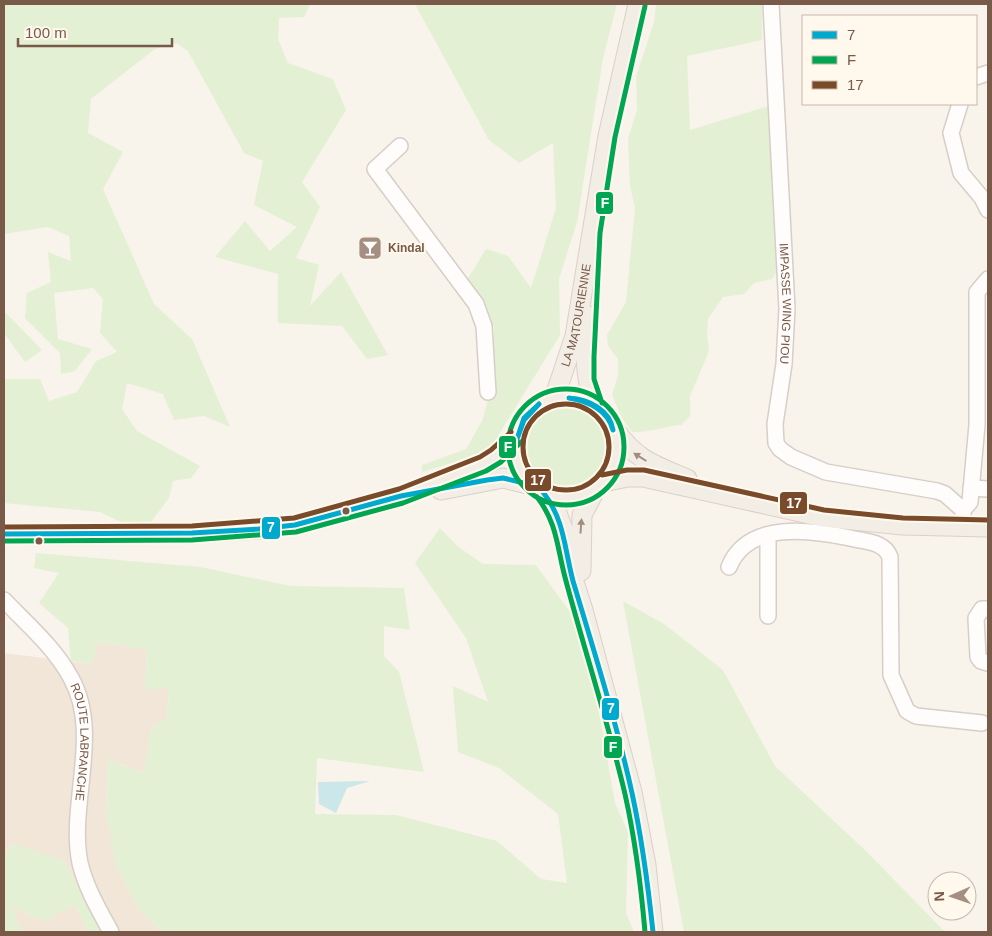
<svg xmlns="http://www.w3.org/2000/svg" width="992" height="936" font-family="Helvetica,sans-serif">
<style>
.residential{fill:#f2e6d8}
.green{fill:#e4f0d4}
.water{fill:#cbe7ea}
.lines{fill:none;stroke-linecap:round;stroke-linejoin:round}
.minor-casing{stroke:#d7cec8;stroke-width:18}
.major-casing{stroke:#dad0c9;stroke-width:21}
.minor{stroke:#fefdfc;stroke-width:15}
.major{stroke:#f3eee5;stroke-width:19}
.bus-1-casing{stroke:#fff8ed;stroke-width:9}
.bus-2-casing{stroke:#fff8ed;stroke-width:9}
.bus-3-casing{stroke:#fff8ed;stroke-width:9}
.bus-1{stroke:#00a9ce;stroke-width:5}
.bus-2{stroke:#00a651;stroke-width:5}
.bus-3{stroke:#7a4b2a;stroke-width:5}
.oneway{fill:#a48d7f}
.bus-dot{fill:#795948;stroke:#fff8ed;stroke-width:2}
.labels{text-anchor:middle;stroke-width:4;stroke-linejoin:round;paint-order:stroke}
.poi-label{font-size:12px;font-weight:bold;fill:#795948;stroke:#fff8ed;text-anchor:start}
.street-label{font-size:12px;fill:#795948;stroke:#fff8ed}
.line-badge{stroke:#fff8ed;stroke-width:2}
.badge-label{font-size:14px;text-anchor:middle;font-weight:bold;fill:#fff}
</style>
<rect width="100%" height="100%" fill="#f8f3eb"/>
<path class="residential" d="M98,642L147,649L145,688L169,689L167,718L151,729L145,773L108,759L106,808L116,865L140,912L164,932H103L12,843L4,858V653L91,664Z
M74,905L88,932H21L12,907L44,921Z"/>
<path class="green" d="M4,4H310L304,17L279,18L278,39L288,63L333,79L346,110L302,182L320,207L296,258L319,265L310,306L341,272L388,355L367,359L342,326L278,323V274L215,257L245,221L270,251L297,227L254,205L263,161L244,153L188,51L176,43L155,49L91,99L88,133L123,152L103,189L154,304L192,339L230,427L204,416L174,420L163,394L127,383L122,409L137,431L200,466L191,478L173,481L169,498L151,522L125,524L100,512L4,503V379H40L49,401L77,392L96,361L117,352L100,333L103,299L93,288L54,293L58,339L92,349L75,371L61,374L60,353L25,318L27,293L51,282L48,252L71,261L69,236L48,227L4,234Z
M415,4H617L603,58L577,222L559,279L560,335L488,452L422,472V465L466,449L482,421L493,383L494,327L467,280L486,249L508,256L531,288L556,208L553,143L519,163L489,140Z
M656,4H762V40L687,56L690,130L769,106L779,268L772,279L754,283L744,294L723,297L708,319L707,334L709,351L690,396V416L681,425C664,426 650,433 632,432L622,418L612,395L618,375V359L608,346L607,335L626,302L635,208L630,186L628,139L637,110L636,77L654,22Z
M4,311L42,350L25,362L4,333Z
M524 448a42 42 0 1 1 84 0a42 42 0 1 1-84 0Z
M440,528L457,546L483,564L536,565L570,612L596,695L615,803L628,832L626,913L634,932H164L140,912L115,865L106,808L108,759L144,773L151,729L167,718L169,689H145L147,649L98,642L92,664L71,661L68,628L39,603L59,573L34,568L36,553L200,567L291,586L404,588L410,630L384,626V656L399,672L424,772L317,758L315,814L396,815L497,841L541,879L567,883L558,814L499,768L458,752L453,686L488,702L466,638L415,563Z
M623,601L664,624L723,670L775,766L867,852L943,930L949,932H684Z
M12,843L64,861L103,932H88L74,905L44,921L12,907L21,932H4V858Z"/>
<path class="water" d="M370,781L347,788L336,813L319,804L318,782Z"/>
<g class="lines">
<g class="minor-casing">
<g id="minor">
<path id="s1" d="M771,4L787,309L784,364L775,424L776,443L780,449L791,457L826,472L937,491L945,494L963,510V527"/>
<path d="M976,77L988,73"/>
<path d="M960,104L951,133L961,173L982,198L988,210"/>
<path d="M400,146L375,169L476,304L484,326L488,392"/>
<path d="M971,488L988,489"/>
<path d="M963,510L970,502L977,425V292L988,279"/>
<path d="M729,567C748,520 812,530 850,538C865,542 884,541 890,557L891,675L907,711L916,716L982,723"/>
<path id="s2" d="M4,600C27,624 55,648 71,678C102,733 68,805 80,863C86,888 99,910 111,932"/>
<path d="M988,609H982L976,618L978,657L981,661L988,663"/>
<path d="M768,616V535"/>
</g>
</g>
<g class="major-casing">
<g id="major">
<path d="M589,316C586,351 583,371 595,405"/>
<path id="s3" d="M555,396L575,336L608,136L638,4"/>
<circle cx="566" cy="447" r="51"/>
<path d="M615,430C636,460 654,465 687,479"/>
<path d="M603,482L628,477H643L823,517L903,525L988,527"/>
<path d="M441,490L503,478L532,485"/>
<path d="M543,492L555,508L563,529L573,579L583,610L632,792L646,865L653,932"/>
<path d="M4,534L192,533L259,529L295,525L401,496L483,464L496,456L516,437"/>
<path d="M581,571L582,515L596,488"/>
</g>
</g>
<use href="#minor" class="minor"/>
<use href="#major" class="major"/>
<g class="bus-1-casing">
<path id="bus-1" d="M569,398C588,399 610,410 613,430
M569,398C588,401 608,410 613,430
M516,442L524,418L539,404
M516,442L524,420L539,404
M543,492C565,521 564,547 573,581C594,651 616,721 632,793C642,839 648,885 653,932
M4,534L192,533L259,529L295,525L401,496L487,480L503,478L532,485"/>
</g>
<g class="bus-2-casing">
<path id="bus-2" d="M508 447a58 58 0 1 1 116 0a58 58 0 1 1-116 0Z
M602,403L594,379V357L600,233L615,137L645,6
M537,497C558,524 557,549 566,581C585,652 608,722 625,794C635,839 641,886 645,932
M4,541L192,540L296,532L403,503L486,471L501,462L521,442"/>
</g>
<g class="bus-3-casing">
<path id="bus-3" d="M523 447a43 43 0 1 1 86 0a43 43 0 1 1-86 0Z
M602,475L627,470H644L824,510L903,518L988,520
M4,527L192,526L294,518L399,489L480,457L491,450L511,432"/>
</g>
<use href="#bus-1" class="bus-1"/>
<use href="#bus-2" class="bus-2"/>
<use href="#bus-3" class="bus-3"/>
</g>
<defs><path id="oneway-solid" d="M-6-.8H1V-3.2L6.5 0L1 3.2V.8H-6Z" transform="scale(1.25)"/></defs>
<g class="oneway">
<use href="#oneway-solid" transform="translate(640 457) rotate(-148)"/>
<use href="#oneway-solid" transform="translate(581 526) rotate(-86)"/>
</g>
<defs>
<g id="bar-square" transform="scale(1.25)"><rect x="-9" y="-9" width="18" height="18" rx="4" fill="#a58f81" stroke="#fff8ed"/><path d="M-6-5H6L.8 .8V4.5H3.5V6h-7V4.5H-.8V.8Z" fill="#fff"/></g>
</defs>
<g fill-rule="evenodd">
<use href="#bar-square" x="370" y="248"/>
</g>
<g class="bus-dot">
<circle cx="346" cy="511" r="4.5"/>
<circle cx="39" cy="541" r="4.5"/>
</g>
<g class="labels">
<g class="poi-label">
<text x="388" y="252">Kindal</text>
</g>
<g class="street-label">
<text dy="4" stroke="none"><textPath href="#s1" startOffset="300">IMPASSE WING PIOU</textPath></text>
<text dy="4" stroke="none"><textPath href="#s3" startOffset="84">LA MATOURIENNE</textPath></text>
<text dy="4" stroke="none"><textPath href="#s2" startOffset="169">ROUTE LABRANCHE</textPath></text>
</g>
</g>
<g class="line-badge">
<rect x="595" y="191" width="19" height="24" rx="5" fill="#00a651"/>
<rect x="498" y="435" width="19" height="24" rx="5" fill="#00a651"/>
<rect x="524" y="468" width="28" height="24" rx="5" fill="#7a4b2a"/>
<rect x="779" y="491" width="29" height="24" rx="5" fill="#7a4b2a"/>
<rect x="261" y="516" width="20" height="24" rx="5" fill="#00a9ce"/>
<rect x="601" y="697" width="19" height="24" rx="5" fill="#00a9ce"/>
<rect x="603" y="735" width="20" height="24" rx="5" fill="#00a651"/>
</g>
<g class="badge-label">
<text x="605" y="208">F</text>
<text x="508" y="452">F</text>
<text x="538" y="485">17</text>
<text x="794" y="508">17</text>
<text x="271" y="532">7</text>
<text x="611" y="713">7</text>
<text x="613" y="752">F</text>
</g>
<rect width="992" height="936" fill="none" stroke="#795948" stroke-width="10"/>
<rect x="802" y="15" width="175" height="90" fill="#fff8ed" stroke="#c9b8ab"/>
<rect x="812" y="31" width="25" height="8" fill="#00a9ce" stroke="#c9b8ab"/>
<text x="847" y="40" font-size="15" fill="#795948">7</text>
<rect x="812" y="56" width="25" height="8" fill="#00a651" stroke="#c9b8ab"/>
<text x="847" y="65" font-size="15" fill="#795948">F</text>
<rect x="812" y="81" width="25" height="8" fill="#7a4b2a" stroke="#c9b8ab"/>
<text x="847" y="90" font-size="15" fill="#795948">17</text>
<g transform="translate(952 896) rotate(268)"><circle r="24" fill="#fff8ed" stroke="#c9b8ab"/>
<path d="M0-4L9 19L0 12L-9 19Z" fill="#a58f81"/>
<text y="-8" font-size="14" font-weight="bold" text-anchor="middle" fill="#795948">N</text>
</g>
<path d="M18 38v8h154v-8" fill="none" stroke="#795948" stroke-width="2.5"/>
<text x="25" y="38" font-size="15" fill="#795948" stroke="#fff8ed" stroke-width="4" paint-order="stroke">100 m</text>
</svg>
